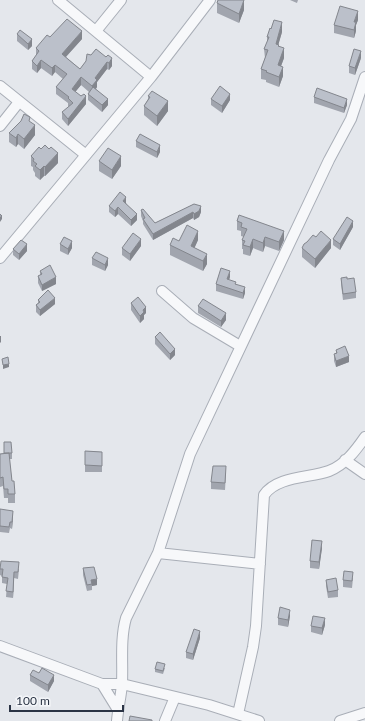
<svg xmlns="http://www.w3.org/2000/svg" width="365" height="721" font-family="Lato,sans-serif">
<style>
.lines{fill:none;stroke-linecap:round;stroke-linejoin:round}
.minor-casing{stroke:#a9aeb7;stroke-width:12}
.minor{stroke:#f7f8fa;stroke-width:10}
.wall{fill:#a1a5ae}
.shaded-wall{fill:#83868d}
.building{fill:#bbc0ca;stroke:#83868d}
</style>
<rect width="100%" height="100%" fill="#e4e7ec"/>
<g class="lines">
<g class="minor-casing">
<path id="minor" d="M58,0L151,77
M96,31L121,0
M0,86L86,155
M0,126L19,102
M0,258L151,77L210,0
M162,291L193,318L240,346
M345,460L365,474
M158,553L260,564
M0,646L102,684H122L209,705L259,721
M102,684L118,710
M238,714L253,647L256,626L264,495C277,476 310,478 329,471C345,465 356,450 365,437
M117,721C118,708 121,696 122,684C123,662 120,639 126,618L158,553L190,454L329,160L351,119L365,77
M165,721L175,697
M340,721L365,713"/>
</g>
<use href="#minor" class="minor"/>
</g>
<path class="wall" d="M290,0H298L297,3Z
M217,3L244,10L239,23L217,13Z
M358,20L356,25V31L354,38L334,33V25Z
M282,32L278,45L284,58L281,66L283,76L279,87L266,82V80L261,79V69L265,58L264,49L267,43V37Z
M17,34L32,46L28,50L17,41Z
M82,39L66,57L80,69L96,49L112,66L109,70L107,69L97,82V87L96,89L108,105L102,112L88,100V94L89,92L81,85L75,92L86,104L68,126L62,119V112L69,107L68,106V103L56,94V87L63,79L55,72L52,76L41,68L37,73L32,69V61L36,56V48Z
M361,58L355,75L349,73V66Z
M148,96L168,111L157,126L144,115V106L148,99Z
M314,97L347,105L344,113L314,103Z
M211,99L230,100L222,113L211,105Z
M30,122L35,135L24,149L18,144L16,147L9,142V133Z
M136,141L160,152L157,158L136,147Z
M31,156L58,163L45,176H44L40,180L35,176V173L33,170V167L31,166Z
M99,161L121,166L112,179L99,171Z
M126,203L137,220L131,226L118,214L115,217L109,212V206Z
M194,204L201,212L199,217L194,220L193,218L153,240L143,224V221L141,216V210L155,223Z
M239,215L284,240L279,251L265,246L263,252L253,248L250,256L243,254V249H242V240L244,237L241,236V231L237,230V221Z
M353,227L340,250L333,245V239Z
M198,240L194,248L207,264L203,271L170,255V245L179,241Z
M60,244L72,248L68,255L60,251Z
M141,246L130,261L122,255V248Z
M302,248H331L315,268L302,257Z
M13,249L27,251L19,260L13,255Z
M92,258L108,265L105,271L92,265Z
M40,271L56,284L42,291L38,283V276L40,275Z
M230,277L229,280L236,284L245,293L243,299L216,291V284Z
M341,278L347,279L356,292V298L343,300L341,284Z
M38,300L55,304L40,316L36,312V305L38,303Z
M131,303L146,313L144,315V319L140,323L131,310Z
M198,306L226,320L221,327L198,313Z
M155,337L175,355L170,360L155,344Z
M336,350L349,362L336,367L334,361V354H336Z
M4,442L12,453V459H9L12,481L15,494V503H8V498H4L3,486L0,487V454L4,453Z
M85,451L102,452V472H85Z
M226,473L225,490L211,489V482Z
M0,509L13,517L12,529L10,528L9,533L0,532Z
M322,548L319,569L310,568V561Z
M83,568L97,585L92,586V590L87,591L83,575Z
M0,569H19L18,579L14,578L13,598L6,597L7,584L2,583V576L0,575Z
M353,578L352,588L343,587V580Z
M326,580L338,590V597L328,598L326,586Z
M290,616L288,627L278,625V618Z
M325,625L322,635L311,632V626Z
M200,638L193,660L186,658V652Z
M165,668L163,674L155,672V669Z
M39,673L54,681L48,692L30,681V675Z"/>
<path class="shaded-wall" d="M244,0V10L239,23V14Z
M358,11V20L356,25V31L354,38V22Z
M282,22V32L276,53V44Z
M82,31V39L62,61V54Z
M32,39V46L28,50V44Z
M284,48V58L278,74V65Z
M361,51V58L355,75V68Z
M112,58V66L109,70V63Z
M41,60V68L37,73V66Z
M107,62V69L97,82V87L92,94V86L95,78Z
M55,65V72L52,76V68Z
M283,67V76L279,87V77Z
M81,77V85L72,96V89Z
M230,94V100L222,113V106Z
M86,96V104L68,126V119Z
M108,99V105L102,112V105Z
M347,99V105L344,113V108Z
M168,101V111L157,126V116Z
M35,125V135L24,149V139Z
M18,134V144L16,147V138Z
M160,145V152L157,158V152Z
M58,153V163L45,176V167Z
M121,156V166L112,179V170Z
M44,166V176L40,180V170Z
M126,197V204L123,201Z
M201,206V212L199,217L194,220V214Z
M118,207V214L115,217V211Z
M193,212V218L153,240V234Z
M137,214V220L131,226V220Z
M2,216V219L0,222V218Z
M353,221V227L340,250V244Z
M198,231V240L191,256V246Z
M284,231V240L279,251V242Z
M265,237V246L263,252V243Z
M141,239V246L130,261V254Z
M253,239V248L250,256V247Z
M331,240V248L315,268V259Z
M72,241V248L68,255V249Z
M27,244V251L19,260V254Z
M207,254V264L203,271V261Z
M108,258V265L105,271V265Z
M230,271V277L227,285V279Z
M56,277V284L42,291V285Z
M245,287V293L243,299V293Z
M55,298V304L40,316V310Z
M146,307V313L144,315V319L140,323V316L143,310Z
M226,313V320L221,327V321Z
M0,336H1V342L0,343Z
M175,349V355L170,360V354Z
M349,356V362L336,367V361Z
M9,364V367L3,369V365Z
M13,511V517L12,529V522Z
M322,541V548L319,569V562Z
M14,572V578L13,598V592Z
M97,579V585L92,586L91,580Z
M290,610V616L288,627V620Z
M325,618V625L322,635V628Z
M200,631V638L193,660V654Z
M54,675V681L48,692V685Z"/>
<path class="building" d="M218,0H244L239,14L217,3Z
M340,6L358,11L354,22H356L354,30L334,25Z
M67,19L82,31L62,54L69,60L80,69L86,61L87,54L91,55L96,49L106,57L108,55L112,58L109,63L107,62L95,78L97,80L92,86L81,77L72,89L81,96L84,94L86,96L68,119L62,112L73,103L68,98L69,97L56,87L67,74L55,65L52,68L41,60L37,66L32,61L39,51L36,48L47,35L50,37Z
M274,20L282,22L276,44L279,45L278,46L284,48L278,65L283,67L279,77L266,72L267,71L261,69L268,50L264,49L269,37H267L270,28L271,29Z
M20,30L32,39L28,44L17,34Z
M354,49L361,51L355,68L349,66Z
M220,86L230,94L222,106L211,99Z
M93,87L108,99L102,105L88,94Z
M317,88L347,99L344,108L314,97Z
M152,91L168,101L157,116L144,106L150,97L148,96Z
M24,114L30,117L29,121L35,125L24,139L18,134L16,138L9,133L21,121Z
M140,134L160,145L157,152L136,141Z
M45,145L49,149L51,147L58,153L45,167L44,166L40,170L35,166L37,164L33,161L34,159L31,156L39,147L41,149Z
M108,148L121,156L112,170L99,161Z
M120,192L126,197L123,201L137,214L131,220L118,207L115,211L109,206Z
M194,204L201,206L199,211L194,214L193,212L153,234L143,219L145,218L141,210L143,209L155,223Z
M0,214L2,216L0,218Z
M239,215L284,231L279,242L265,237L263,243L253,239L250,247L243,245L245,241L242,240L247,229L241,227L242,223L237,221Z
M347,217L353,221L340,244L333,239Z
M187,225L198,231L191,246L207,254L203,261L170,245L173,238L179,241Z
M321,231L331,240L315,259L302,248L304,244L307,242L313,235L316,237Z
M133,233L141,239L130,254L122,248Z
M64,237L72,241L68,249L60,244Z
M21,240L27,244L19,254L13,249Z
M96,252L108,258L105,265L92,258Z
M50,265L56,277L42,285L38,276L42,274L40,271Z
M221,268L230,271L227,279L236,282L235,284L245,287L243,293L216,284Z
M347,277V279L354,278L356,292L343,294L341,278Z
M48,290L55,298L40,310L36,305L40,302L38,300Z
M138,297L146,307L143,310L144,312L140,316L131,303Z
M203,299L226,313L221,321L198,306Z
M160,332L175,349L170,354L155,337Z
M345,346L349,356L336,361L334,354L337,353L336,350Z
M8,357L9,364L3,365L2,359Z
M4,442H11L12,453H4Z
M85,451L102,452V466L85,465Z
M9,453L12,481H14L15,494H8V489H4L3,477L0,478V454Z
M213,466H226L225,483L211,482Z
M0,509L13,511L12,522H10L9,527L0,526Z
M312,540L322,541L319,562L310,561Z
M1,561L19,562L18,572H14L13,592L6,591L8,578L2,577L3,569H0Z
M94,567L97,579L91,580L92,584L87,585L83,568Z
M344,571L353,572L352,581L343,580Z
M336,578L338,590L328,592L326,580Z
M280,607L290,610L288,620L278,618Z
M313,616L325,618L322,628L311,626Z
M194,629L200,631L193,654L186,652Z
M157,662L165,664L163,671L155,669Z
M42,668L54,675L48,685L30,675L33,670L39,673Z
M130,716L152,720V721H129Z"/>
<path d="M10 705v6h113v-6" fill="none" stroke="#2b3445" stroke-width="2"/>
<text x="16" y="705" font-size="12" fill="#2b3445" stroke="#f4f6f9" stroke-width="3" paint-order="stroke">100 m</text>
</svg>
